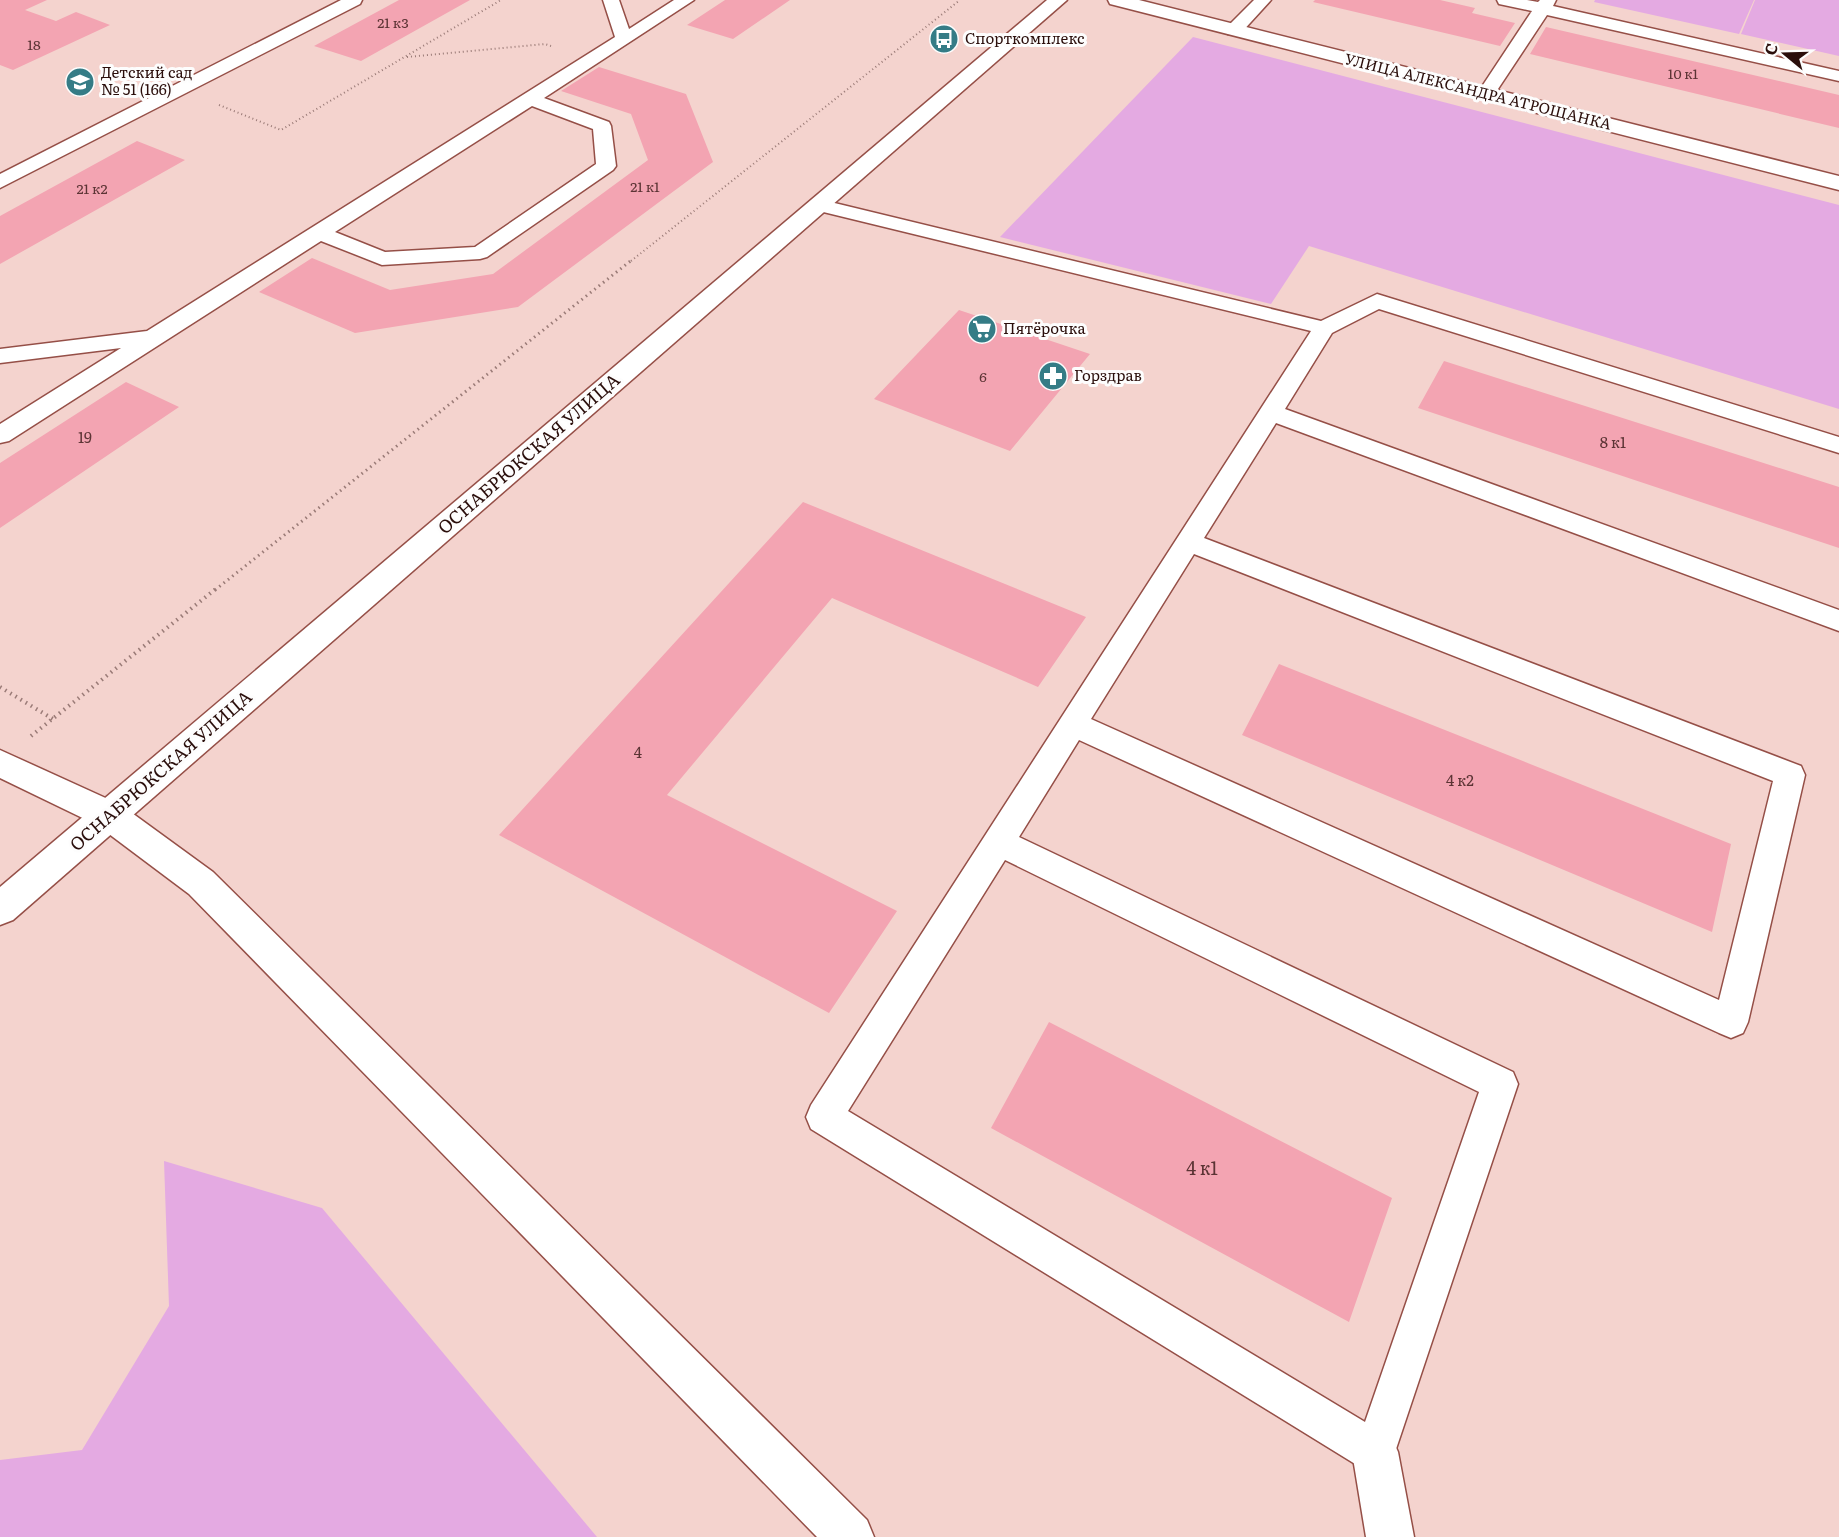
<svg xmlns="http://www.w3.org/2000/svg" width="1839" height="1537" font-family="Literata,serif">
<style>
.green{fill:#e4aae2}
.building{fill:#f3a4b2}
.lines{fill:none;stroke-linecap:round;stroke-linejoin:round}
.lane-casing{stroke:#954f47;stroke-width:3}
.street-casing{stroke:#954f47;stroke-width:3}
.secondary-casing{stroke:#954f47;stroke-width:3}
.path-far2{stroke:#9a7b77;stroke-width:2;stroke-dasharray:1 3;stroke-linecap:butt}
.path-far1{stroke:#9a7b77;stroke-width:3;stroke-dasharray:1.5 4;stroke-linecap:butt}
.path{stroke:#9a7b77;stroke-width:4;stroke-dasharray:1.5 4.5;stroke-linecap:butt}
.lane{fill:#fff;fill-rule:evenodd}
.street{fill:#fff;fill-rule:evenodd}
.secondary{fill:#fff;fill-rule:evenodd}
.labels{text-anchor:middle;stroke-width:6;stroke-linejoin:round;paint-order:stroke}
.far-number-label{font-size:14px;fill:#5c3435}
.far-poi-label{font-size:15px;fill:#2a0e0b;stroke:#fdfdfd;text-anchor:start}
.far-street-label{font-size:15px;fill:#2a0e0b;stroke:#fdfdfd}
.number-label{font-size:15px;fill:#5c3435}
.street-label{font-size:18px;fill:#2a0e0b;stroke:#fdfdfd}
.near-number-label{font-size:18px;fill:#5c3435}
</style>
<rect width="100%" height="100%" fill="#f4d3ce"/>
<path class="green" d="M1595,0H1754L1739,34L1594,2Z
M1755,0H1839V56L1741,34Z
M1193,37L1839,205V409L1309,246L1271,304L1000,237Z
M164,1161L322,1208L597,1537H0V1460L82,1450L169,1306Z"/>
<path class="building" d="M0,0H47L25,10L56,21L76,12L110,25L13,70L0,65Z
M399,0H470L361,61L314,46Z
M725,0H790L733,39L687,25Z
M1315,0H1440L1475,8L1472,13L1515,23L1500,46L1313,2Z
M1546,27L1839,95V128L1530,54Z
M599,67L686,94L713,162L518,307L355,333L259,292L312,258L390,290L493,274L648,160L631,114L561,91Z
M137,141L185,160L0,264V216Z
M959,310L1090,354L1010,451L874,399Z
M1444,361L1839,487V548L1418,408Z
M126,382L179,407L0,528V463Z
M803,502L1086,617L1038,687L832,598L667,795L897,911L829,1013L499,835Z
M1279,664L1731,844L1712,932L1242,735Z
M1049,1022L1392,1198L1349,1322L991,1128Z"/>
<g class="lines">
<g class="lane-casing">
<path id="lane" d="M341,0H362L360,4L0,188V174Z
M603,0H619L629,29L674,0H694L544,98L609,122L611,126L616,166L613,170L487,257L480,259L382,265L321,241L9,441L0,443V424L121,348L0,363V349L147,331L615,37ZM532,106L593,129L596,164L475,247L385,252L335,232Z
M1254,0H1271L1240,34H1228L1225,30L1228,26Z
M1497,0H1527L1538,2L1540,0H1556L1553,6L1839,71V81L1547,15L1492,98H1480L1477,94L1532,11L1499,4Z
M818,199L1321,321L1377,294L1839,437V453L1379,309L1332,333L1285,409L1839,610V631L1276,423L1204,538L1801,766L1805,775L1748,1022L1743,1033L1731,1038L1719,1033L1079,740L1019,837L1513,1072L1518,1084L1390,1467L1375,1473L1360,1467L811,1129L806,1117L811,1105L1311,331L811,209L808,205L811,201ZM1194,554L1773,781L1719,1000L1091,719ZM1005,860L1479,1092L1365,1422L848,1111Z"/>
</g>
<g class="street-casing">
<path id="street" d="M1108,0H1139L1839,176V190L1110,4Z
M0,750L121,805L213,872L867,1520L874,1537H817L189,894L97,825L0,778Z
M1375,1429L1391,1436L1398,1452L1414,1537H1366L1352,1452L1359,1436Z"/>
</g>
<g class="secondary-casing">
<path id="secondary" d="M1047,0H1067L13,920L0,925V887Z"/>
</g>
<path class="path-far2" d="M407,57L545,44L551,46
M219,105L281,130L501,0
M631,261L960,0"/>
<path class="path-far1" d="M215,590L633,259"/>
<path class="path" d="M0,687L53,719
M31,736L217,588"/>
<use href="#lane" class="lane"/>
<use href="#street" class="street"/>
<use href="#secondary" class="secondary"/>
</g>
<defs>
<g id="bus-disc" transform="scale(1.5)"><circle r="9.5" fill="#357c86" stroke="#fdfdfd"/><path d="M-5-6H5V4H4V6H2V4H-2V6H-4V4H-5ZM-3.5-4V0h7V-4ZM-3.5 1.2v1.5H-2V1.2ZM2 1.2v1.5H3.5V1.2Z" fill="#fff"/></g>
<g id="school-disc" transform="scale(1.5)"><circle r="9.5" fill="#357c86" stroke="#fdfdfd"/><path d="M0-5L7-2L0 1L-7-2ZM-4 1L0 2.5L4 1V4Q0 6-4 4Z" fill="#fff"/></g>
<g id="supermarket-disc" transform="scale(1.5)"><circle r="9.5" fill="#357c86" stroke="#fdfdfd"/><path d="M-6-5.5h2.5l.6 2H6L4.5 2H-2.5L-4.4-4H-6ZM-1.5 3.2a1.3 1.3 0 1 0 .1 0ZM3 3.2a1.3 1.3 0 1 0 .1 0Z" fill="#fff"/></g>
<g id="pharmacy-disc" transform="scale(1.5)"><circle r="9.5" fill="#357c86" stroke="#fdfdfd"/><path d="M-2-6h4v4h4v4h-4v4h-4v-4h-4v-4h4Z" fill="#fff"/></g>
</defs>
<g fill-rule="evenodd">
<use href="#bus-disc" x="944" y="39"/>
<use href="#school-disc" x="80" y="82"/>
<use href="#supermarket-disc" x="982" y="329"/>
<use href="#pharmacy-disc" x="1053" y="376"/>
</g>
<g class="labels">
<g class="far-number-label">
<text x="393" y="28">21 к3</text>
<text x="34" y="50">18</text>
<text x="1683" y="79">10 к1</text>
<text x="645" y="192">21 к1</text>
<text x="92" y="194">21 к2</text>
<text x="983" y="382">6</text>
</g>
<g class="far-poi-label">
<text x="965" y="44">Спорткомплекс</text>
<text x="101" y="78">Детский сад<tspan x="101" dy="17">№ 51 (166)</tspan></text>
<text x="1003" y="334">Пятёрочка</text>
<text x="1074" y="381">Горздрав</text>
</g>
<g class="far-street-label">
<text transform="translate(1478 92) rotate(14)" y="5">УЛИЦА АЛЕКСАНДРА АТРОЩАНКА</text>
</g>
<g class="number-label">
<text x="85" y="443">19</text>
<text x="1613" y="448">8 к1</text>
<text x="638" y="758">4</text>
<text x="1460" y="786">4 к2</text>
</g>
<g class="street-label">
<text transform="translate(529 454) rotate(-41)" y="6">ОСНАБРЮКСКАЯ УЛИЦА</text>
<text transform="translate(161 771) rotate(-41)" y="6">ОСНАБРЮКСКАЯ УЛИЦА</text>
</g>
<g class="near-number-label">
<text x="1202" y="1175">4 к1</text>
</g>
</g>
<g transform="translate(1785 54) rotate(289)" stroke="#fdfdfd" stroke-width="4.5" paint-order="stroke">
<path d="M0-4.5L10 22L0 15L-10 22Z" fill="#2a0e0b"/>
<text y="-9" font-size="16" font-weight="bold" text-anchor="middle" fill="#2a0e0b">С</text>
</g>
</svg>
